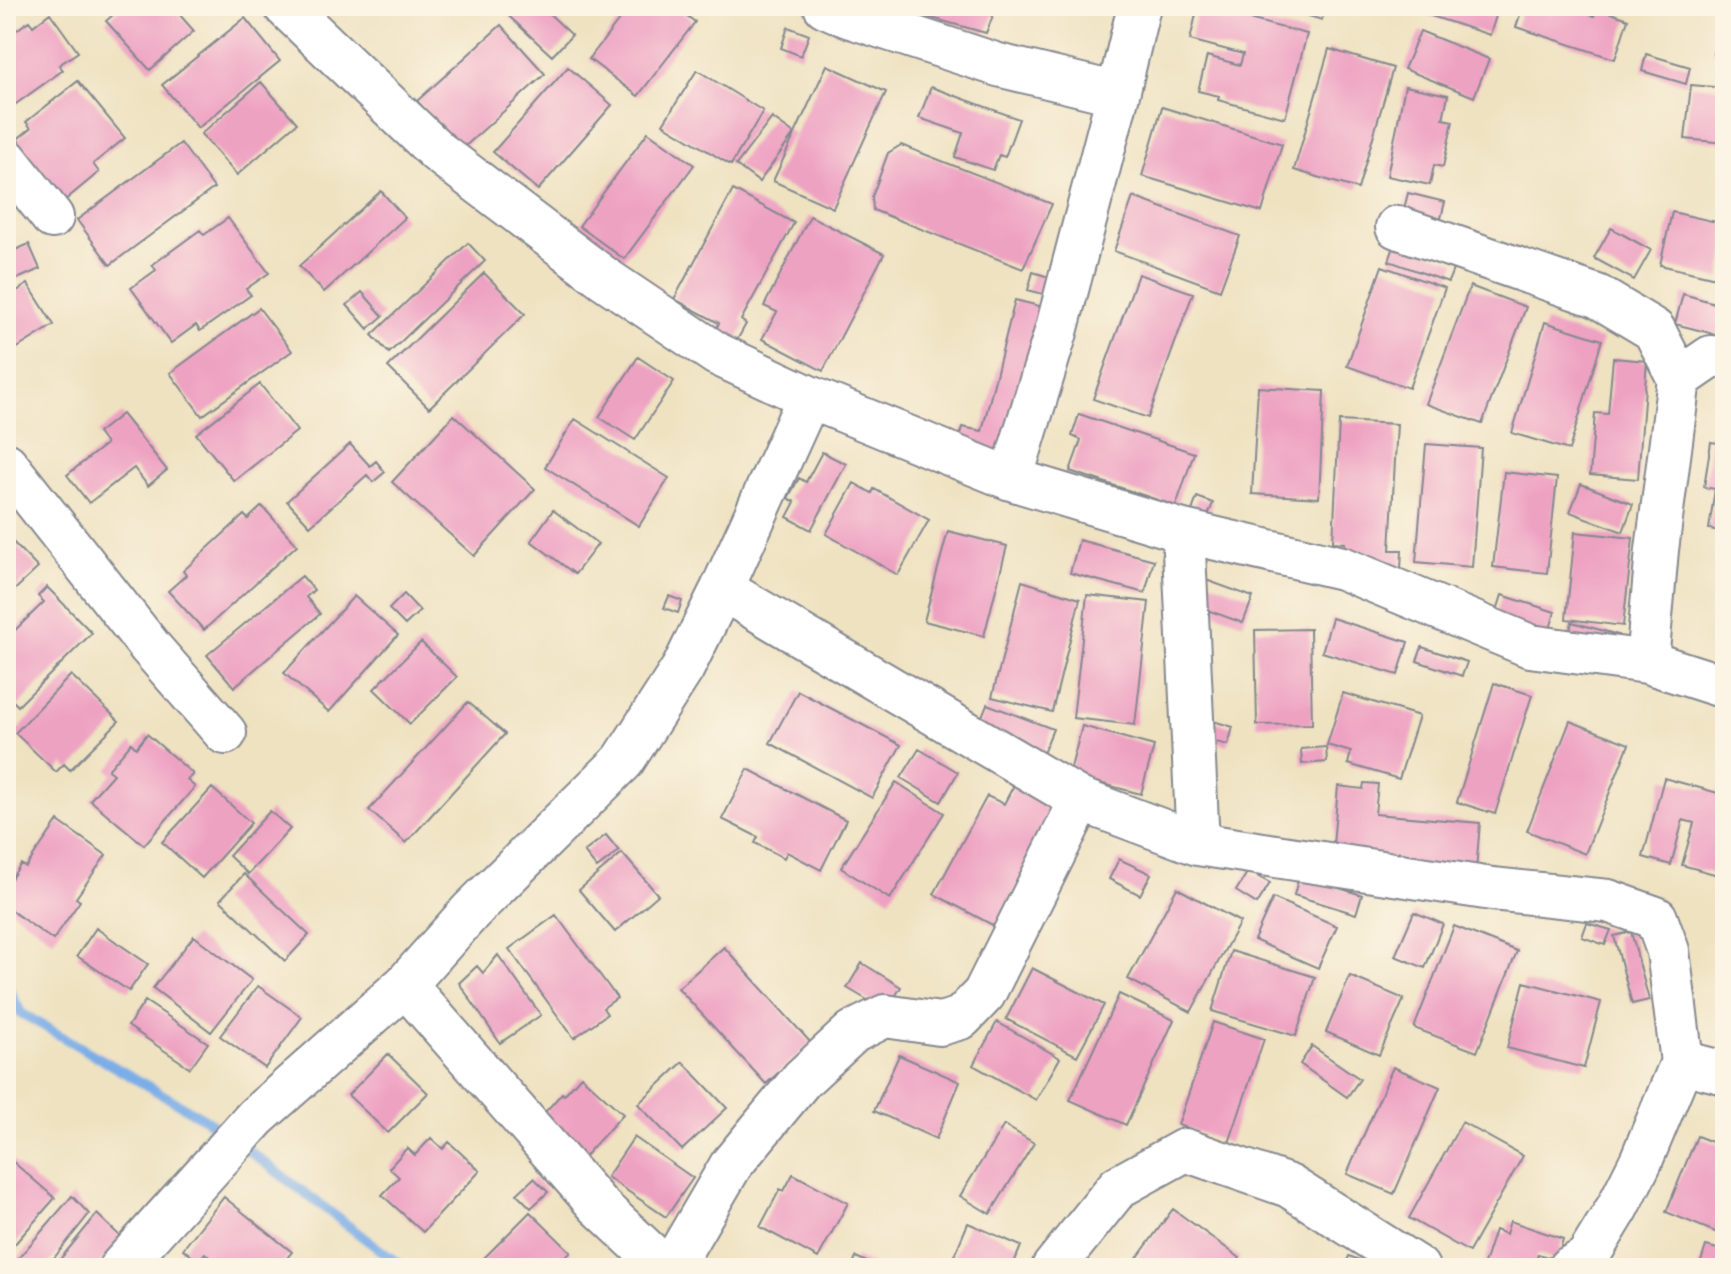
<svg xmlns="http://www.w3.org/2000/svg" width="1731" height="1274" font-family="'Sorts Mill Goudy',serif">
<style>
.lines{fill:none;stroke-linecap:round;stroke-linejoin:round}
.stream{stroke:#7bade7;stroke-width:10}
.building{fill:#eea2c2}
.minor-casing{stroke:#858890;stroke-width:46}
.minor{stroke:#fff;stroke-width:42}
</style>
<rect width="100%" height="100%" fill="#fcf5e5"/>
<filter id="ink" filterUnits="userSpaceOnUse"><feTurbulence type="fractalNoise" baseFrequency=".0125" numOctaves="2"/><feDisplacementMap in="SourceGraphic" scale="16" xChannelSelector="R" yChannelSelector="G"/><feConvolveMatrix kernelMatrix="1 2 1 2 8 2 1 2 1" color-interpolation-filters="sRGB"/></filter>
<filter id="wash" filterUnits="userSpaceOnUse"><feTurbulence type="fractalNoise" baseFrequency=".006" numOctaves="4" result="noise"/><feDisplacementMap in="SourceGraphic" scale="32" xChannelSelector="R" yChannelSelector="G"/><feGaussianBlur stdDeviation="1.8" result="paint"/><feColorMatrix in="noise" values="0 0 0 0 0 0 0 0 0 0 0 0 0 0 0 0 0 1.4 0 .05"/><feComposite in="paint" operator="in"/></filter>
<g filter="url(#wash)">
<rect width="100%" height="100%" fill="#efe2c1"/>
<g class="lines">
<path class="stream" d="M6,983L21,1013L205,1119L228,1135
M244,1147L404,1268"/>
</g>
<g id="blocks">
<path class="building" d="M123,6H172L194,31L150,70L106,21Z
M498,6H541L572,35L552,56Z
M630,6H674L695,22L638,96L589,59Z
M924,6H997L986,33L921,15Z
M1198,6L1307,34L1285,118L1218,100L1219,96L1198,91L1207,56L1240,65L1243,54L1190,40Z
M1276,6H1325L1322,20Z
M1421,6H1499L1490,35L1419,12Z
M1523,6H1564L1594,16L1596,8L1628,19L1615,59L1516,27Z
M1724,6H1725V57L1713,54Z
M50,13L78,52L59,65L63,70L6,111V38L29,21L33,26Z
M245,18L280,61L198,128L162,85Z
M501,25L545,74L461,150L417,101Z
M788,27L809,35L801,56L781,48Z
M1420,31L1489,59L1474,97L1404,69Z
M1329,49L1393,68L1358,189L1294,170Z
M1646,54L1690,67L1686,84L1642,71Z
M827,65L886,92L833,208L773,181Z
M568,67L612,105L538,190L493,152Z
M697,70L763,111L731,165L663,124Z
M78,81L125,138L93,164L99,172L64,201L15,141L31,128L26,122Z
M261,82L297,123L237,175L201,134Z
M1691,85L1725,88V143L1685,139Z
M1405,86L1448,95L1443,119L1453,121L1443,167L1434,165L1430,185L1387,176Z
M931,87L1019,119L1005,157L999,155L993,170L955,157L963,133L919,118Z
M1162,107L1282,144L1262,212L1142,176Z
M772,118L794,134L759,182L736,165Z
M648,132L694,165L624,259L579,226Z
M181,143L214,188L110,265L77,220Z
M901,145L1052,204L1023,269L873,210L872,197L888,153Z
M733,190L794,223L741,320L746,324L735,344L714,333L719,323L674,299Z
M381,191L405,218L324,292L299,266Z
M1408,193L1445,202L1440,222L1403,213Z
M1133,197L1240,236L1220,290L1114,251Z
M1672,212L1725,224V254L1720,279L1660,265Z
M810,216L884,254L823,371L762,339L777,312L764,306Z
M228,218L269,273L246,289L251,295L200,331L196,325L171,343L131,288L156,270L152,265L200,230L204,235Z
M1611,228L1651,250L1634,280L1594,258Z
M1396,241L1456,262L1448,282L1389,261Z
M468,243L485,261L389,353L372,335Z
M29,244L40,269L6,284V254Z
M1382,266L1445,288L1409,388L1347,366Z
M1033,272L1052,278L1047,295L1028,290Z
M484,273L525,314L429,408L388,367Z
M1138,274L1193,293L1148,418L1093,399Z
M28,284L54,325L6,355V298Z
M1470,286L1526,307L1482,424L1426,404Z
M362,292L383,316L368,329L347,305Z
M1683,294L1725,306L1718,335L1675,324Z
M1015,300L1043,307L1003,466L955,454L962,427L982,431Z
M259,308L292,351L202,416L170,373Z
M1545,322L1602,340L1569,450L1512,433Z
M638,357L674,381L635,440L599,417Z
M1613,358L1647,361L1638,479L1590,475L1595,413L1608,414Z
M260,384L297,431L234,481L196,434Z
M1258,387L1324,391L1319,498L1252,494Z
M122,414L167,470L148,486L134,468L89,503L67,475L106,444L98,433Z
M1079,414L1194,453L1176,506L1070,471L1081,440L1072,436Z
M454,415L535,489L474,556L392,482Z
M575,419L669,478L639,526L545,467Z
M1339,421L1397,424L1390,550H1402L1401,569L1343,566L1345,543L1333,542Z
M1711,442L1725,444V532L1709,529L1715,489L1704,487Z
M350,444L370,466L376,461L385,472L373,482L367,475L310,526L287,501Z
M1426,444L1481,448L1472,567L1416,562Z
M822,452L846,464L811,530L787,517L795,502L788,498L799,478L806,482Z
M1504,472L1557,478L1547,573L1493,567Z
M854,483L872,493L874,489L929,520L898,575L826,534Z
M1581,484L1633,504L1623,532L1570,512Z
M1197,497L1213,503L1202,531L1187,525Z
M262,506L297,545L204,630L168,591L186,575L183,571L244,515L248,519Z
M553,510L598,544L575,574L531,541Z
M948,531L1007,546L984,636L924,621Z
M1575,532L1633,538L1623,626L1566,619Z
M6,535L38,568L6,598Z
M1079,540L1154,560L1145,593L1070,573Z
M302,576L314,590L306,597L320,614L234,687L207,655Z
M1206,580L1253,597L1243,623L1196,606Z
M1022,581L1080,599L1052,712L992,697Z
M47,587L92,633L18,706L6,694V639L44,602L38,596Z
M404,594L420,611L405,625L389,609Z
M1087,595L1149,602L1135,725L1073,718Z
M1502,595L1555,612L1548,636L1494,620Z
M354,596L398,635L329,712L284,673Z
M669,596L682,601L678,613L664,608Z
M1332,618L1408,642L1398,675L1322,652Z
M1572,622L1618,635L1613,653L1567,641Z
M1310,629L1312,724L1257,725L1255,630Z
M421,642L457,677L410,724L374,689Z
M1422,647L1467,662L1462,676L1417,661Z
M71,675L119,721L70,770L64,764L56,772L15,733Z
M1494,683L1532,695L1495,814L1457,802Z
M798,691L901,745L872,798L770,743Z
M1343,693L1419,716L1399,779L1348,764L1351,752L1327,745Z
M468,702L505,734L406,843L369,810Z
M987,704L1053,729L1042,756L976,731Z
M1213,721L1233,727L1228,745L1208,740Z
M1570,721L1629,744L1585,854L1527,831Z
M1082,726L1154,746L1141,794L1069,775Z
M147,734L193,774L187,780L195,787L144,845L90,800L113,774L108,770L131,743L136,748Z
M1326,747L1327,762L1302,764L1301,749Z
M919,749L958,772L941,802L901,778Z
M748,769L846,820L821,870L787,852L784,858L755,843L758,837L722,819Z
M1664,778L1725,795L1718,821L1725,823V877L1682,865L1694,823L1683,820L1671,865L1643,857Z
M1016,781L1061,806L996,927L934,894L987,796L1004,804Z
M896,782L944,813L890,899L841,868Z
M1364,783L1378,784L1375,814L1480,823L1476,870L1332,857L1338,786L1363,789Z
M212,788L251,823L202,878L162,842Z
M270,811L290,829L248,874L229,856Z
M58,821L106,855L76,898L80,901L53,940L6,907V886L21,864L26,867Z
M606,835L619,851L597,868L584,852Z
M622,853L658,895L615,932L579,890Z
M1119,859L1151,874L1140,895L1109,879Z
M1248,871L1270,883L1257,904L1236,891Z
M244,874L309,935L285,961L220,900Z
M1299,876L1362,895L1356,914L1294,895Z
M1177,888L1240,922L1191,1012L1128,979Z
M1273,898L1337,926L1318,968L1254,940Z
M1414,912L1443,924L1425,968L1395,956Z
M556,915L617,998L603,1008L607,1014L574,1038L509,949Z
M1587,923L1611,930L1605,945L1582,937Z
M1454,926L1517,951L1477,1052L1414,1028Z
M96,928L148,964L129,991L77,956Z
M1631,932L1649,1000L1632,1004L1614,936Z
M194,936L252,980L211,1032L153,988Z
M724,947L811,1043L766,1084L678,988Z
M1231,951L1315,977L1296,1036L1212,1011Z
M498,955L541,1015L500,1043L459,983L477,966L483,973Z
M862,963L901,987L886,1011L847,988Z
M1032,968L1104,1005L1077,1056L1006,1019Z
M1350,976L1404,999L1379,1055L1326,1032Z
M1524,982L1601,1002L1584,1068L1507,1048Z
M258,986L302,1017L265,1068L220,1036Z
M1119,994L1174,1020L1126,1125L1070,1100Z
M145,1001L208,1043L190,1068L128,1026Z
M997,1022L1060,1058L1036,1100L973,1065Z
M1213,1022L1264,1039L1229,1143L1178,1125Z
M1312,1046L1360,1079L1347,1097L1300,1064Z
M388,1054L428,1093L388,1133L348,1095Z
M899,1055L960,1082L936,1139L874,1111Z
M683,1062L727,1108L682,1150L638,1104Z
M1393,1067L1440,1087L1394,1194L1347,1174Z
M581,1076L623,1114L584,1157L540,1118L562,1093L564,1095Z
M1462,1122L1523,1156L1469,1252L1409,1218Z
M1004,1125L1034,1143L990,1214L960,1196Z
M1697,1136L1725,1147V1236L1666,1212Z
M634,1137L693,1178L666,1217L607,1177Z
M431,1138L443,1149L449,1142L480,1171L423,1232L382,1195L399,1177L389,1168L407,1148L415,1155Z
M12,1161L55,1198L6,1254V1168Z
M793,1174L848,1203L818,1258L760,1227L780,1189L784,1191Z
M534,1178L548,1192L531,1208L517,1194Z
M72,1196L89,1214L46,1268H10Z
M224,1197L292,1252L279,1268H247L240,1263L236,1268H224L205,1253L198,1261L183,1249Z
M1173,1209L1240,1258L1233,1268H1130Z
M530,1212L571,1252L555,1268H474Z
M97,1214L122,1238L96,1268H53Z
M1510,1221L1563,1239L1557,1260L1538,1254L1533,1268L1483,1267L1495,1230L1506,1234Z
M968,1223L1021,1246L1012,1268H949Z
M1706,1246L1725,1251L1724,1268H1699Z
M1349,1256L1379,1268H1344Z
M856,1257L880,1268H851Z"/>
</g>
</g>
<g filter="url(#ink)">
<use href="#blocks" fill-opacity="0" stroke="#858890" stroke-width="2"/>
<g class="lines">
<g class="minor-casing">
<path id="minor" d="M285,6L438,152L604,278L717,354L809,397L1011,479L1183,531L1342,568L1530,646L1647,662L1725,687
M825,6L848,16L998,65L1118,94
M6,159L52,217
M1397,227L1597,296L1654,330L1679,379
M6,464L150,647L225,733
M1011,479L1056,332L1118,94L1139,6
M1183,531L1198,844
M722,589L1081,800L1198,844L1492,889L1608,901L1656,918L1668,951L1682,1062L1641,1161L1618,1207L1587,1258L1569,1268
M1647,662L1657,550L1679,379L1711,357
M405,985L598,1205L665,1268
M1682,1062L1725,1073
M120,1268L256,1117L405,985L471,911L623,761L683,668L722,589L809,397
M671,1268L731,1165L802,1079L853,1032L885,1016L940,1024L961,1018L984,994L1081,800
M1053,1268L1118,1187L1185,1150L1289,1186L1418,1268"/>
</g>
<use href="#minor" class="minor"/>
</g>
</g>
<rect width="1731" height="1274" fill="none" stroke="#fcf5e5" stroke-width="32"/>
</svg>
